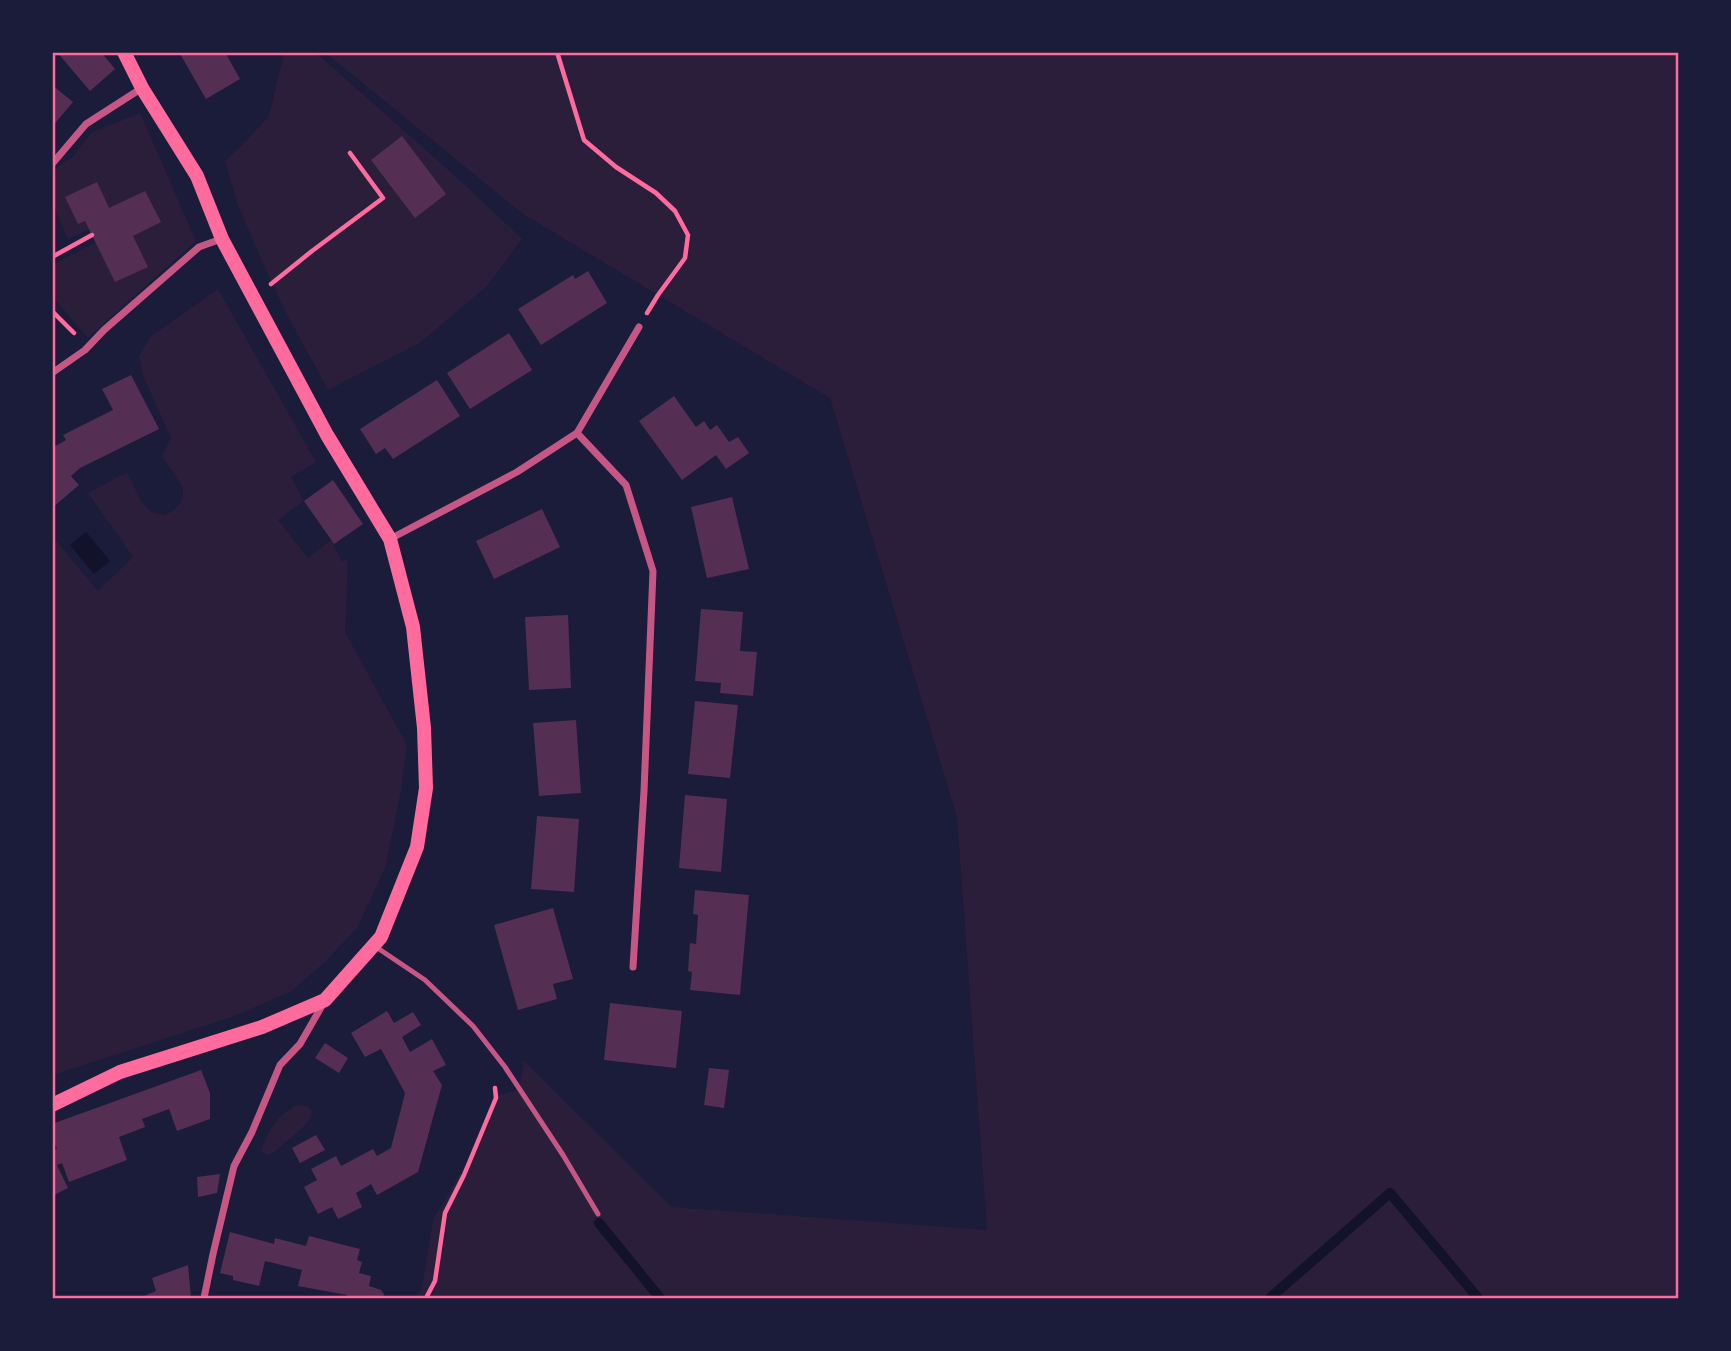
<svg xmlns="http://www.w3.org/2000/svg" width="1731" height="1351" font-family="Montserrat,sans-serif">
<style>
.green{fill:#2a1e3b}
.water{fill:#12122b}
.lines{fill:none;stroke-linecap:round;stroke-linejoin:round}
.stream{stroke:#12122b;stroke-width:10}
.building{fill:#542f53}
.path{stroke:#ff6b9d;stroke-width:4.5}
.service{stroke:#c65784;stroke-width:5}
.minor{stroke:#c65784;stroke-width:7}
.secondary{stroke:#ff6b9d;stroke-width:14}
.neatline{fill:none;stroke:#ff6b9d;stroke-width:2.5}
</style>
<rect width="100%" height="100%" fill="#1b1b3a"/>
<path class="green" d="M284,53H314L322,58L464,184L522,239L487,286L421,342L328,390L284,309L272,283L238,206L225,161L243,144L269,116Z
M326,53H1678V1298H415L422,1288L433,1220L476,1146L498,1095L519,1090L524,1061L672,1207L987,1230L957,817L830,398L523,214Z
M140,113L196,241L88,338L53,297V265L96,242L89,230L68,239L53,205L52,171L73,157L91,133Z
M218,289L316,462L291,477L304,501L278,520L308,558L331,540L342,562L348,558L345,632L407,745L400,796L385,868L357,928L325,962L290,992L232,1017L59,1073L53,1076V537L98,591L133,557L88,493L127,472L141,501L151,512L164,515L173,511L182,501L183,488L162,456L171,438L144,378L139,356L150,337Z
M298,1105L307,1106L313,1111C305,1129 301,1129 287,1141C280,1147 276,1152 268,1155L261,1151C269,1130 277,1114 298,1105Z"/>
<path class="water" d="M86,532L110,561L94,574L70,545Z"/>
<g class="lines">
<path class="stream" d="M599,1223L660,1298
M1270,1298L1390,1193L1478,1298"/>
</g>
<path class="building" d="M57,52H101L115,69L90,91Z
M179,52H225L240,79L206,99Z
M52,85L73,102L52,127Z
M402,136L446,194L415,218L371,160Z
M97,182L109,208L145,191L161,222L133,236L148,267L115,282L85,221L78,224L65,197Z
M588,271L607,303L541,345L518,309L573,275L575,279Z
M509,333L532,370L470,409L447,373Z
M131,375L159,429L80,468L71,476L79,485L52,508V448L66,440L63,435L113,410L102,389Z
M437,380L460,416L393,459L385,448L376,454L360,429Z
M674,396L696,427L704,421L710,430L717,425L729,442L738,437L749,453L726,469L716,455L682,480L639,421Z
M333,480L363,524L334,544L304,501Z
M732,497L749,569L707,578L691,507Z
M542,509L560,547L494,579L476,541Z
M701,609L743,612L740,651L757,652L753,696L720,693L721,683L695,681Z
M568,615L571,688L529,690L525,617Z
M695,701L738,705L730,778L688,774Z
M576,720L581,793L539,796L533,723Z
M685,795L727,799L721,872L679,868Z
M537,816L579,819L574,892L531,889Z
M695,890L749,895L740,995L690,990L692,972L688,971L690,943L696,944L698,915L693,914Z
M553,908L573,979L553,984L557,999L518,1010L494,925Z
M610,1003L682,1011L676,1068L604,1060Z
M387,1011L394,1023L413,1012L421,1025L402,1037L410,1052L432,1039L446,1065L433,1071L442,1085L418,1172L377,1195L371,1184L356,1193L362,1207L338,1219L332,1207L318,1214L304,1187L317,1180L311,1169L336,1156L341,1166L373,1149L377,1156L391,1148L405,1093L381,1049L365,1057L351,1033Z
M325,1043L348,1058L339,1073L315,1058Z
M709,1068L729,1070L724,1108L704,1105Z
M201,1070L210,1093V1119L177,1131L169,1109L142,1119L145,1127L119,1137L127,1160L69,1182L62,1163L57,1165L68,1188L52,1196V1151L57,1149L52,1137V1124Z
M316,1135L325,1150L300,1163L292,1148Z
M220,1174L217,1193L198,1197L197,1177Z
M230,1232L274,1244L275,1238L306,1246L309,1236L360,1249L357,1260L362,1262L359,1273L371,1276L369,1286L381,1290L384,1294L383,1298H346L347,1295L298,1286L302,1270L265,1261L259,1286L233,1280V1276L220,1273Z
M188,1265L191,1298H139L156,1291L152,1278Z"/>
<g class="lines">
<path class="path" d="M557,52L584,140L616,167L656,193L675,211L688,235L685,258L658,295L647,313
M52,257L92,235
M271,284L312,251L383,198L350,153
M52,311L74,333
M426,1298L435,1281L445,1213L464,1175L496,1098L495,1088"/>
<path class="service" d="M376,947L425,980L473,1026L505,1067L563,1155L598,1214"/>
<path class="minor" d="M52,164L86,124L142,88
M52,373L85,350L104,330L199,247L221,239
M577,433L639,327
M390,539L517,472L577,433L626,485L653,571L644,791L633,967
M204,1298L213,1254L234,1166L252,1132L280,1065L300,1044L323,1004"/>
<path class="secondary" d="M52,1105L120,1072L262,1027L325,1000L381,937L417,847L426,788L424,728L413,627L390,539L327,435L222,239L197,176L142,88L124,52"/>
</g>
<rect width="1731" height="1351" fill="none" stroke="#1b1b3a" stroke-width="108"/>
<rect x="54" y="54" width="1623" height="1243" class="neatline"/>
</svg>
